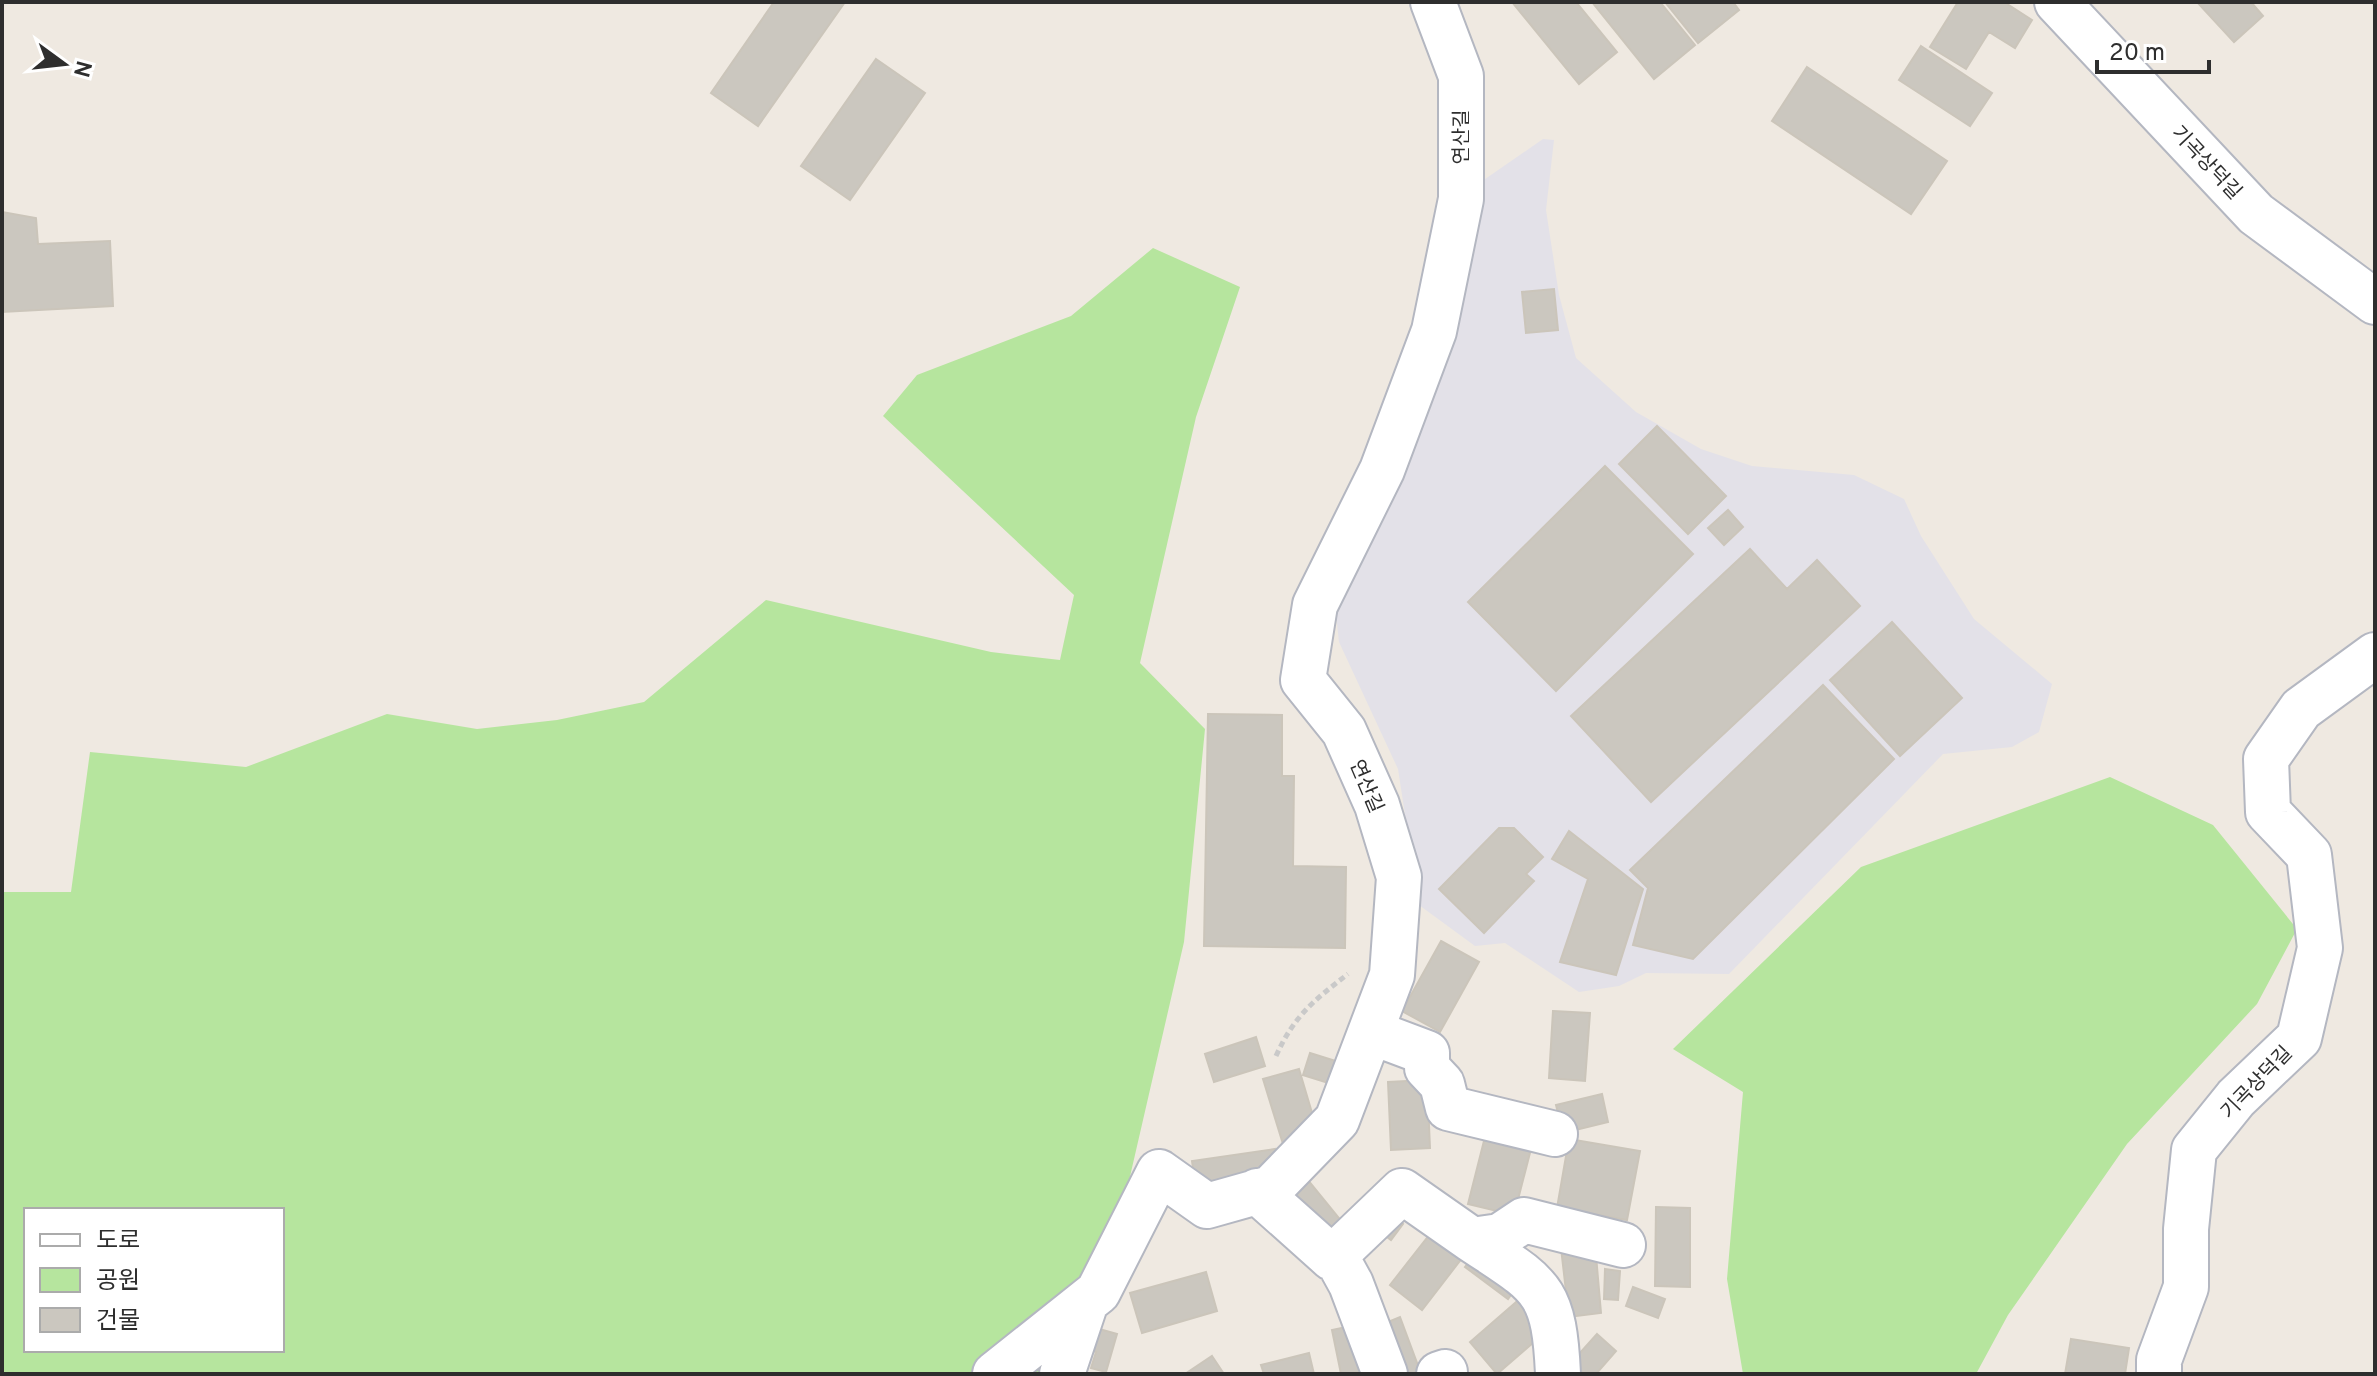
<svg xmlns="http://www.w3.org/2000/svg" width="2377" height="1376" font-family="Overpass,'Noto Sans KR',sans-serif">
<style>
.industrial{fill:#e3e1e8}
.green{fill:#b6e59e;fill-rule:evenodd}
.building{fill:#cbc7bf;stroke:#cbc5ba;stroke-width:2}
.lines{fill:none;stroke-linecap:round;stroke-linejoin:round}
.minor-casing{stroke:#b4b7c1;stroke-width:48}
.path{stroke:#c9c9c9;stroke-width:5;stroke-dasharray:6 4;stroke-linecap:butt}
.minor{stroke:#fff;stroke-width:44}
.labels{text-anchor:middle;stroke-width:6;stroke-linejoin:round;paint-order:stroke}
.street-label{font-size:20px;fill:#2e2e2e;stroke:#fff}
</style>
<rect width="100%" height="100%" fill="#efe9e1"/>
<path class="industrial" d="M1543,139L1554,140L1546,210L1559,295L1576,358L1636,412L1701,449L1752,466L1854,475L1904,499L1921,536L1974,619L2052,684L2039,732L2012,747L1943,754L1729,974L1646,973L1619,986L1579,992L1505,943L1475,946L1419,905L1398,769L1339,642L1334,597L1434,384L1466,291L1475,186Z"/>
<path class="green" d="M1153,248L1240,287L1196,417L1140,663L1205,729L1184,942L1117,1233L1045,1374H2V892H71L90,752L246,767L387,714L477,729L557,720L644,702L766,600L991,652L1060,660L1074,595L883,416L917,375L1071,316ZM26,1210H282V1350H26Z
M2110,777L2213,825L2297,929L2257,1004L2127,1144L2008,1315L1976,1374H1743L1727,1279L1743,1092L1673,1049L1861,867Z"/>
<path class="building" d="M774,2H845L758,126L711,93Z
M1512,2H1576L1617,52L1579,84Z
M1592,2H1660L1695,45L1654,79Z
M1665,2H1733L1739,10L1698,43Z
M1958,2H2004L2032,20L2015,48L1989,32L1966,69L1930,47Z
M2197,2H2251L2263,16L2234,42Z
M1921,46L1992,93L1970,126L1899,80Z
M876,59L925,93L850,200L801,166Z
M1807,67L1947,161L1911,214L1772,121Z
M2,212L36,218L38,244L110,241L113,306L2,312Z
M1554,289L1558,330L1526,333L1522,292Z
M1657,426L1726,496L1688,534L1619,464Z
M1605,466L1693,554L1556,691L1468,602Z
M1728,510L1743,527L1724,545L1708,528Z
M1750,549L1787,589L1817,560L1860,606L1651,802L1571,716Z
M1892,622L1962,698L1900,756L1830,680Z
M1823,685L1894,759L1693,959L1633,945L1648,888L1630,870Z
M1208,714L1282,715V776H1294L1293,866L1346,867L1345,948L1204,946Z
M1499,828H1514L1543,857L1526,874L1534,881L1484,933L1439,889Z
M1569,831L1643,889L1616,975L1560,962L1588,879L1552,859Z
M1441,941L1479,962L1440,1032L1402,1011Z
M1553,1011L1590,1013L1585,1081L1549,1078Z
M1256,1037L1265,1066L1214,1082L1205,1054Z
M1310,1053L1345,1064L1338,1086L1303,1075Z
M1299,1069L1318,1133L1283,1144L1263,1079Z
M1427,1080L1430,1148L1391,1150L1388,1082Z
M1602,1094L1608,1122L1563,1133L1556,1105Z
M1486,1133L1532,1145L1514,1215L1468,1204Z
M1569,1139L1640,1151L1627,1220L1557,1208Z
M1275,1149L1279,1175L1196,1187L1192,1161Z
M1307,1179L1343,1223L1321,1241L1284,1197Z
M1656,1207L1690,1208V1287L1655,1286Z
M1390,1214L1403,1224L1391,1240L1378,1230Z
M1434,1229L1466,1253L1422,1310L1390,1285Z
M1595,1244L1601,1313L1569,1317L1561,1248Z
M1479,1248L1522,1279L1508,1299L1465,1267Z
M1605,1269L1620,1271L1618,1300L1604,1299Z
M1206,1272L1217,1311L1142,1333L1130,1293Z
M1633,1287L1665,1299L1658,1318L1626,1306Z
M1522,1297L1549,1329L1497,1374L1470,1342Z
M1400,1317L1420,1371L1411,1374H1396L1378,1326Z
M1361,1324L1371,1371L1341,1374L1332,1330Z
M1085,1325L1117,1334L1106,1372L1091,1368L1096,1352L1079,1347Z
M1597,1334L1616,1351L1596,1374H1584L1571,1363Z
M2071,1339L2129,1348L2125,1374H2065Z
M1309,1353L1314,1374H1264L1261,1365Z
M1212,1356L1224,1374H1185Z"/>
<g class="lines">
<g class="minor-casing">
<path id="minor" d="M2057,2L2256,214L2375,302
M1371,1032L1427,1053V1068L1442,1084L1448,1108L1555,1134
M1257,1191L1332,1258L1402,1191L1472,1240L1500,1236L1524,1220L1623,1245
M1472,1240C1541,1286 1554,1287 1558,1374
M1335,1255L1351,1284L1385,1374
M995,1374L1098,1292L1159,1172L1207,1206L1271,1188L1337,1120L1392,975L1399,877L1377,805L1344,731L1303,680L1315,605L1382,470L1434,331L1461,199V76L1433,2
M1062,1374L1086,1302
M1439,1374L1445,1372
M2159,1374V1360L2186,1287V1229L2194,1150L2236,1098L2299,1038L2320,948L2309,855L2268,812L2266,759L2301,709L2375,655"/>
</g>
<path class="path" d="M1276,1056C1294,1016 1314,1000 1348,974"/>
<use href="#minor" class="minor"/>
</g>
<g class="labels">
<g class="street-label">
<text transform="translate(1461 137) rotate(-90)" y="7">연산길</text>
<text transform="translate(2207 162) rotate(47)" y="7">기곡상덕길</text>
<text transform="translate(1367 786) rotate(67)" y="7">연산길</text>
<text transform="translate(2256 1082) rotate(-46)" y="7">기곡상덕길</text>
</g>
</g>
<rect width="2377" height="1376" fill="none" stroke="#2e2e2e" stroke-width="8"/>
<rect x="24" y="1208" width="260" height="144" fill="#ffffff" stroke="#ababab" stroke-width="2"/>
<rect x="40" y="1234" width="40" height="12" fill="#ffffff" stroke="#ababab" stroke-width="2"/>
<text x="96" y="1248" font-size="24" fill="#2e2e2e">도로</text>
<rect x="40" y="1268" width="40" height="24" fill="#b6e59e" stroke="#ababab" stroke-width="2"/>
<text x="96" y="1288" font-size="24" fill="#2e2e2e">공원</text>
<rect x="40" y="1308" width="40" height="24" fill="#cbc7bf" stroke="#ababab" stroke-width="2"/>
<text x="96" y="1328" font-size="24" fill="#2e2e2e">건물</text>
<g transform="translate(64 64) rotate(105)" stroke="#ffffff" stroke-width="6" paint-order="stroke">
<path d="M0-6L14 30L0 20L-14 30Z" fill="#2e2e2e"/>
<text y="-12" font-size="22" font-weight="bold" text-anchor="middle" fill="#2e2e2e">N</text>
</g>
<path d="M2097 60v12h112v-12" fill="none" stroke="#2e2e2e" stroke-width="4"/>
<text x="2109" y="60" font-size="24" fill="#2e2e2e" stroke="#ffffff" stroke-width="6" paint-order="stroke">20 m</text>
</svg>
